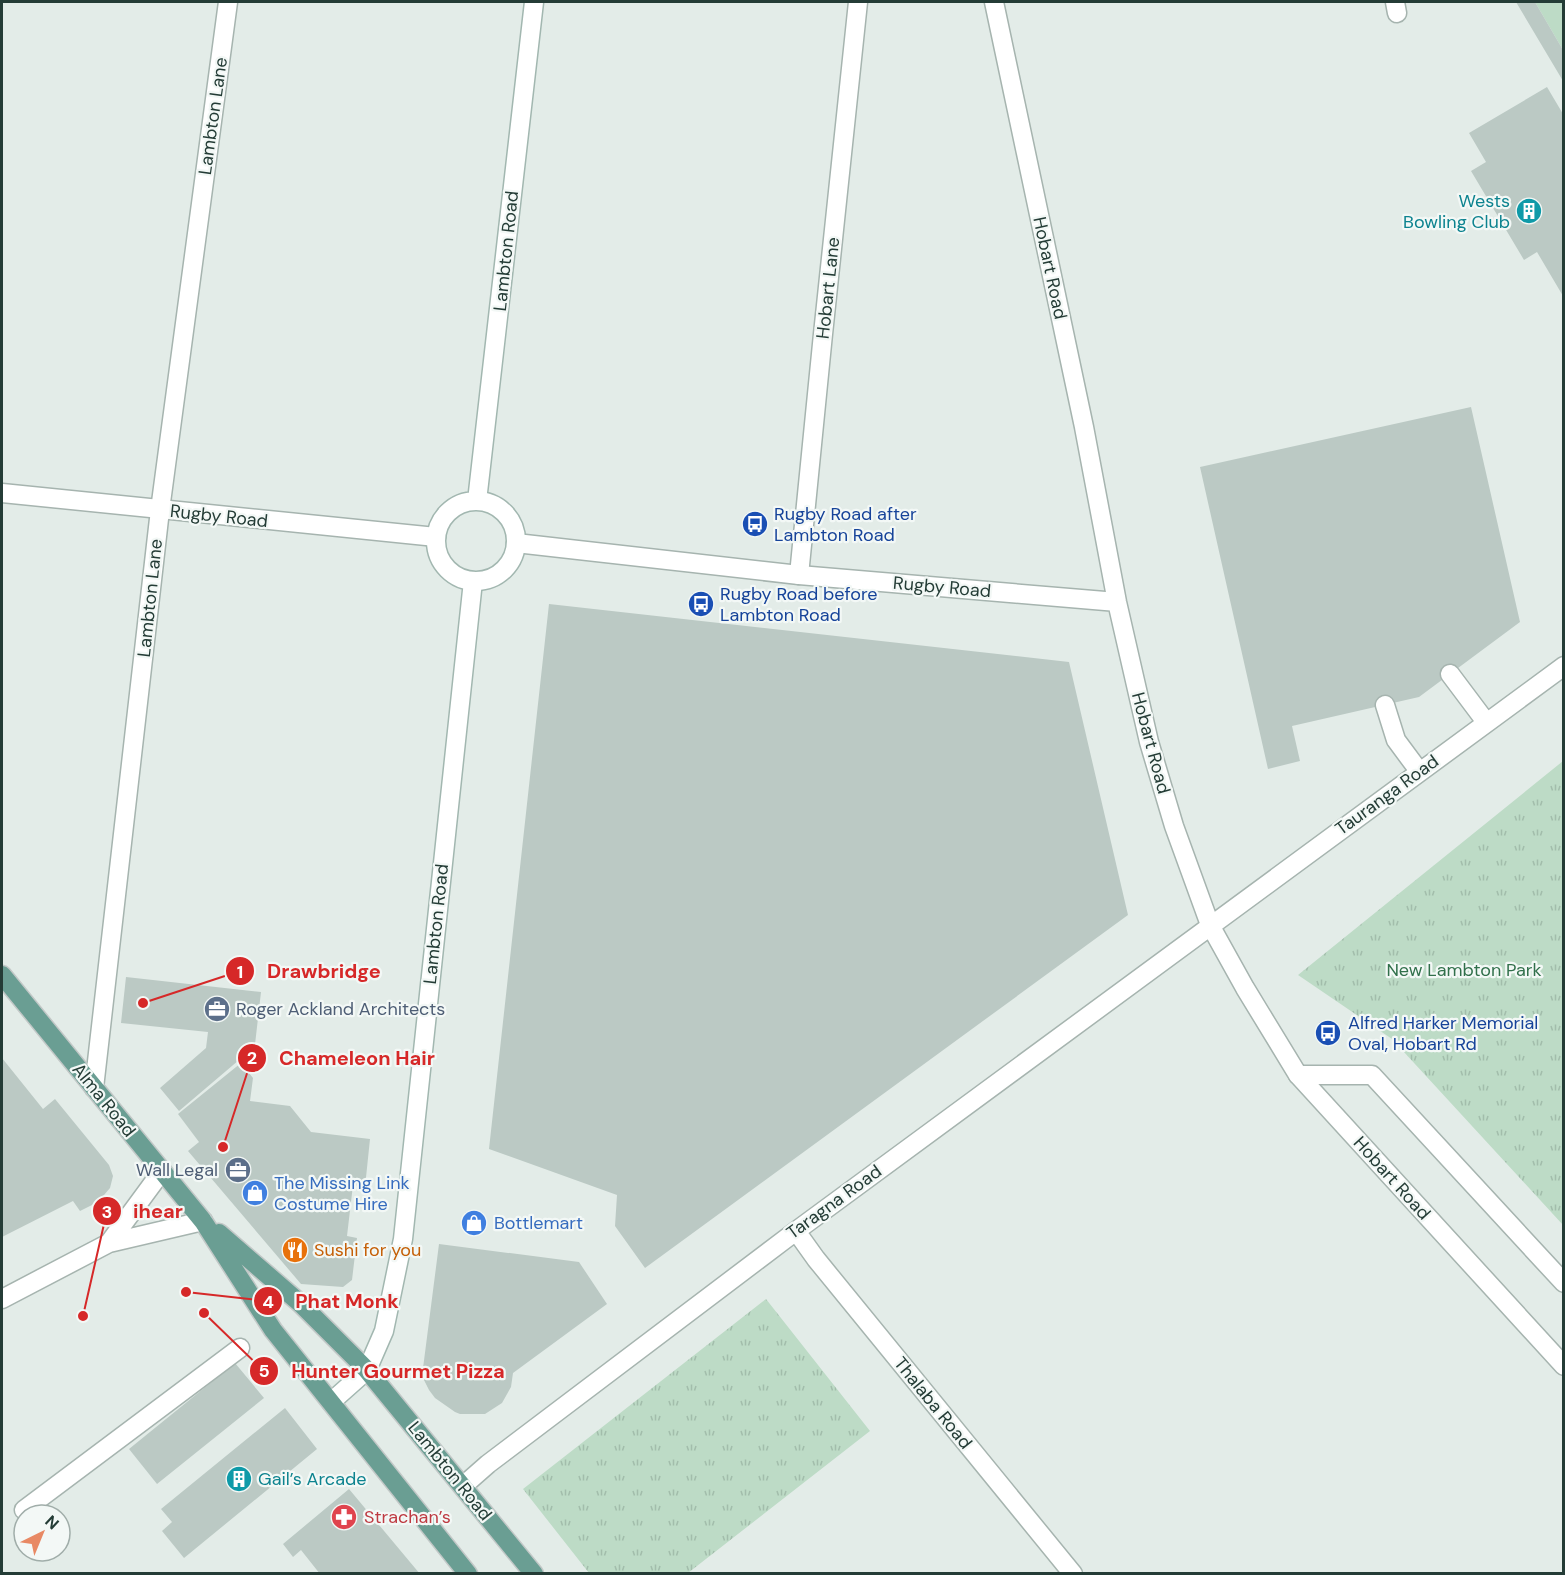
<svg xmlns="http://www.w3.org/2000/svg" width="1565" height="1575" font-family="'DM Sans',sans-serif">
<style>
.park{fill:url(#park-tufts)}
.pitch{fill:#bddbc6}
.building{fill:#bbc9c4}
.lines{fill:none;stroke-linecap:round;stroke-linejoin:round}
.service-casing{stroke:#a6b4af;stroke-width:21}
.minor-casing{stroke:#a6b4af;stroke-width:21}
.secondary-casing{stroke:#a2b7b0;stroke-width:21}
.primary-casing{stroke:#c2c8c7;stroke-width:21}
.service{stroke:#fff;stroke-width:18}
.minor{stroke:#fff;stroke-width:18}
.secondary{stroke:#fff;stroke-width:18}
.primary{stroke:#6a9e93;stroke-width:18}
.labels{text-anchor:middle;stroke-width:4.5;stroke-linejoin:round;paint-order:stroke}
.street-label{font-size:18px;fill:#243c36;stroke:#f3f8f6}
.culture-label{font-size:18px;fill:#0d838f;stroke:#f3f8f6;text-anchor:end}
.transit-label{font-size:18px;fill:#164399;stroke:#f3f8f6;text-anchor:start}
.park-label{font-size:18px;fill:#31704b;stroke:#f3f8f6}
.service-label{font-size:18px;fill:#4e5e75;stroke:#f3f8f6;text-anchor:start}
.shop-label{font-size:18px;fill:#366cbe;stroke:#f3f8f6;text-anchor:start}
.food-label{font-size:18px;fill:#c56008;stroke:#f3f8f6;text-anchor:start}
.health-label{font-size:18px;fill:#be3a42;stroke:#f3f8f6;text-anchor:start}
.leader{fill:none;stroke:#d62828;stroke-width:2}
.callout-dot{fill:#d62828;stroke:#f3f8f6;stroke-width:2}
.mark-label{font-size:18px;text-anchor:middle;font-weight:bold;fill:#fff}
.callout-label{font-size:20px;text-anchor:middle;font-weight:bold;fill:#d62828;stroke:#f3f8f6;stroke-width:4.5;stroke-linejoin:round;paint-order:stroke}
</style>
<defs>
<pattern id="park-tufts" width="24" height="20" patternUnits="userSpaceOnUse" patternTransform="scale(1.5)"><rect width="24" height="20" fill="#bddbc6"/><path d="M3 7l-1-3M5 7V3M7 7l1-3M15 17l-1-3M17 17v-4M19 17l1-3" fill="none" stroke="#a2bdab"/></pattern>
</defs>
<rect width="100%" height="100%" fill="#e3ece8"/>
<path class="park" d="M1563,761V1225L1392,1039L1298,975Z
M766,1299L870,1431L688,1573H589L523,1489Z"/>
<path class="pitch" d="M1535,2H1563V50Z"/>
<path class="building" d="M1516,2H1535L1563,50V81Z
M1547,87L1563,114V296L1537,252L1524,260L1471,171L1486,162L1469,133Z
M1471,407L1520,622L1419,697L1292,726L1300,761L1268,769L1200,467Z
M549,604L1069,662L1128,915L645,1268L615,1226L617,1195L489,1149Z
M126,977L261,992L253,1062L239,1060L179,1111L160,1088L206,1048L208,1032L121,1023Z
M2,1058L43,1109L55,1099L109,1165L113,1176L110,1188L98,1202L80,1211L73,1201L2,1237Z
M241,1063L253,1078L250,1101L290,1106L311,1132L370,1139L365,1187L353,1185L347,1236L357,1238L352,1280L343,1287L301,1284L188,1151L199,1142L178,1114Z
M439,1244L579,1262L607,1304L513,1373L511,1387L502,1403L485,1414H460L455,1412L435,1398L429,1390L422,1376Z
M235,1363L264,1398L157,1484L129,1449Z
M285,1408L317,1449L184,1558L162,1531L172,1522L161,1509Z
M349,1489L420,1574H320L301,1550L293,1557L283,1544Z"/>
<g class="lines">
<g class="service-casing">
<path id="service" d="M1395,2L1397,13
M799,575L823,334L858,2
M1450,674L1486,722
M1385,705L1396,740L1419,771
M1298,1075H1372L1564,1283
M94,1088L160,510L228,2
M24,1510L240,1348"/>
</g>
<g class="minor-casing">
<path id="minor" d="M994,2L1084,427L1117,602L1149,742L1174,826L1210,925L1245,988L1298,1075L1564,1366
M2,493L436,537
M516,543L799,575L1117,602
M796,1231L816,1259L1073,1574
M109,1243L162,1171
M2,1299L109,1243L203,1221
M463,1486L488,1464L796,1231L1564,666"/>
</g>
<g class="secondary-casing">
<path id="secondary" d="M477,501L534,2
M436 541a40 40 0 1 1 80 0a40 40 0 1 1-80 0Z
M331,1402L367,1370L384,1331L403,1239L473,581"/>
</g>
<g class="primary-casing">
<path id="primary" d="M2,975L203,1221L273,1330L468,1574
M219,1233L301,1304L367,1370L534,1574"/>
</g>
<use href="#service" class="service"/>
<use href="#minor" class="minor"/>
<use href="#secondary" class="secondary"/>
<use href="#primary" class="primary"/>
</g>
<defs>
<g id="building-disc" transform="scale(1.35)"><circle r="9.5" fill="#0f9aa8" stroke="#f3f8f6"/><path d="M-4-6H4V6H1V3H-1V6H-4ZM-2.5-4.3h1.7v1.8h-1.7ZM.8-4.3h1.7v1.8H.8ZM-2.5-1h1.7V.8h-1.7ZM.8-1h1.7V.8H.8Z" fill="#fff"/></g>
<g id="bus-disc" transform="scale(1.35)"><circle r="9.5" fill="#1a4fb4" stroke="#f3f8f6"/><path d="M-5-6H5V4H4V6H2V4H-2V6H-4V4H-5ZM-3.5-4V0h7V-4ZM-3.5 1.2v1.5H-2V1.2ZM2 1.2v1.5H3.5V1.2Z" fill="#fff"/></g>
<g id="office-disc" transform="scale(1.35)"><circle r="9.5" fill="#5c6f8a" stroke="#f3f8f6"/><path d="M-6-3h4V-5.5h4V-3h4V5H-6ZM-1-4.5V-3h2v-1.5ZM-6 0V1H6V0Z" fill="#fff"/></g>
<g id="shop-disc" transform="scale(1.35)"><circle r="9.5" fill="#3f7fe0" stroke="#f3f8f6"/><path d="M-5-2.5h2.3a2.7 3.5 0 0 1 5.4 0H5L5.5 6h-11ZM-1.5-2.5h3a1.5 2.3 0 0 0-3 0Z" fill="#fff"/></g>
<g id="restaurant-disc" transform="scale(1.35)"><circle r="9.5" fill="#e8710a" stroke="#f3f8f6"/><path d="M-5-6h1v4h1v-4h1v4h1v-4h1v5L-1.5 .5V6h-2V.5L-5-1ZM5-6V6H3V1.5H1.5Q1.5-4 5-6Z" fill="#fff"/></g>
<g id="pharmacy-disc" transform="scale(1.35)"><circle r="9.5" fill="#e0444e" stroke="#f3f8f6"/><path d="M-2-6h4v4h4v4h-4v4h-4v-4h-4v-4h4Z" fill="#fff"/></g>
</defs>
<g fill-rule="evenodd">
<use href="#building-disc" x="1529" y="211"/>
<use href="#bus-disc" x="755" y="524"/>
<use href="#bus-disc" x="701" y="604"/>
<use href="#office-disc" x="217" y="1009"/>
<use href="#bus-disc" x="1328" y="1033"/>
<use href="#office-disc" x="238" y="1170"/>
<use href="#shop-disc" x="255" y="1193"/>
<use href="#shop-disc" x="474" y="1223"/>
<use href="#restaurant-disc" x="295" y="1250"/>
<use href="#building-disc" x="239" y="1479"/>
<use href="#pharmacy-disc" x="344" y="1517"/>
</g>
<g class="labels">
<g class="street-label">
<text transform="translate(213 116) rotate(-82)" y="6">Lambton Lane</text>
<text transform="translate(506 251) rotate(-84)" y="6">Lambton Road</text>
<text transform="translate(1050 268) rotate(78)" y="6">Hobart Road</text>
<text transform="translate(828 288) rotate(-84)" y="6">Hobart Lane</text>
<text transform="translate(219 516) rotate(6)" y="6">Rugby Road</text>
<text transform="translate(942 587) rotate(5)" y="6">Rugby Road</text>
<text transform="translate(150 598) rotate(-84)" y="6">Lambton Lane</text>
<text transform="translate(1151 743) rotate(75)" y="6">Hobart Road</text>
<text transform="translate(1387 795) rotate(-36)" y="6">Tauranga Road</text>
<text transform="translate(436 924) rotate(-84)" y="6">Lambton Road</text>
<text transform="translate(104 1100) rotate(51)" y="6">Alma Road</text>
<text transform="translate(1392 1178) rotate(48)" y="6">Hobart Road</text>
<text transform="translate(834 1202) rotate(-36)" y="6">Taragna Road</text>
<text transform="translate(933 1403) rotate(51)" y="6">Thalaba Road</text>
<text transform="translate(450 1471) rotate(51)" y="6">Lambton Road</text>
</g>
<g class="culture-label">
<text x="1510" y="207">Wests<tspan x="1510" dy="21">Bowling Club</tspan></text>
<text x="258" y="1485" text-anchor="start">Gail’s Arcade</text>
</g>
<g class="transit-label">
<text x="774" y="520">Rugby Road after<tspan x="774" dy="21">Lambton Road</tspan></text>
<text x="720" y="600">Rugby Road before<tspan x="720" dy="21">Lambton Road</tspan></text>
<text x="1348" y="1029">Alfred Harker Memorial<tspan x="1348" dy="21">Oval, Hobart Rd</tspan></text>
</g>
<g class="park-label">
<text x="1464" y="976">New Lambton Park</text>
</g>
<g class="service-label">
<text x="236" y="1015">Roger Ackland Architects</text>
<text x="218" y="1176" text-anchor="end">Wall Legal</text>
</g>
<g class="shop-label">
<text x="274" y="1189">The Missing Link<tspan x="274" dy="21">Costume Hire</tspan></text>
<text x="494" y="1229">Bottlemart</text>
</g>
<g class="food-label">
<text x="314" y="1256">Sushi for you</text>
</g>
<g class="health-label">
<text x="364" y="1523">Strachan’s</text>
</g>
</g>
<path class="leader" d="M143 1003L240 971M223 1147L252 1058M83 1316L107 1211M186 1292L268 1301M204 1313L264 1371"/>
<g class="callout-dot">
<circle cx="143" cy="1003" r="6"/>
<circle cx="223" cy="1147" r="6"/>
<circle cx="83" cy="1316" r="6"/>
<circle cx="186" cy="1292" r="6"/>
<circle cx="204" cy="1313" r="6"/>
<circle cx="240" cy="971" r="15"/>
<circle cx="252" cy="1058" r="15"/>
<circle cx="107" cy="1211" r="15"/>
<circle cx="268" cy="1301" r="15"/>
<circle cx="264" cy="1371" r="15"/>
</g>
<g class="mark-label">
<text x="240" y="978">1</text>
<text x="252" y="1064">2</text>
<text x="107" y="1218">3</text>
<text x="268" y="1308">4</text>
<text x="264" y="1377">5</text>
</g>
<g class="callout-label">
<text x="324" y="978">Drawbridge</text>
<text x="357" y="1065">Chameleon Hair</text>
<text x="158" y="1218">ihear</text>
<text x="347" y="1308">Phat Monk</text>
<text x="398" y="1378">Hunter Gourmet Pizza</text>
</g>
<rect width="1565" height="1575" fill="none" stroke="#243c36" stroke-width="6"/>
<g transform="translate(42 1533) rotate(43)"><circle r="28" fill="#f3f8f6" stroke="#a0ada9" stroke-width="1.5"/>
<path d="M0-4.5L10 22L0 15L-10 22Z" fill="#e88964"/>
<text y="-9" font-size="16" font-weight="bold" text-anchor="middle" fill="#243c36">N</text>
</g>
</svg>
